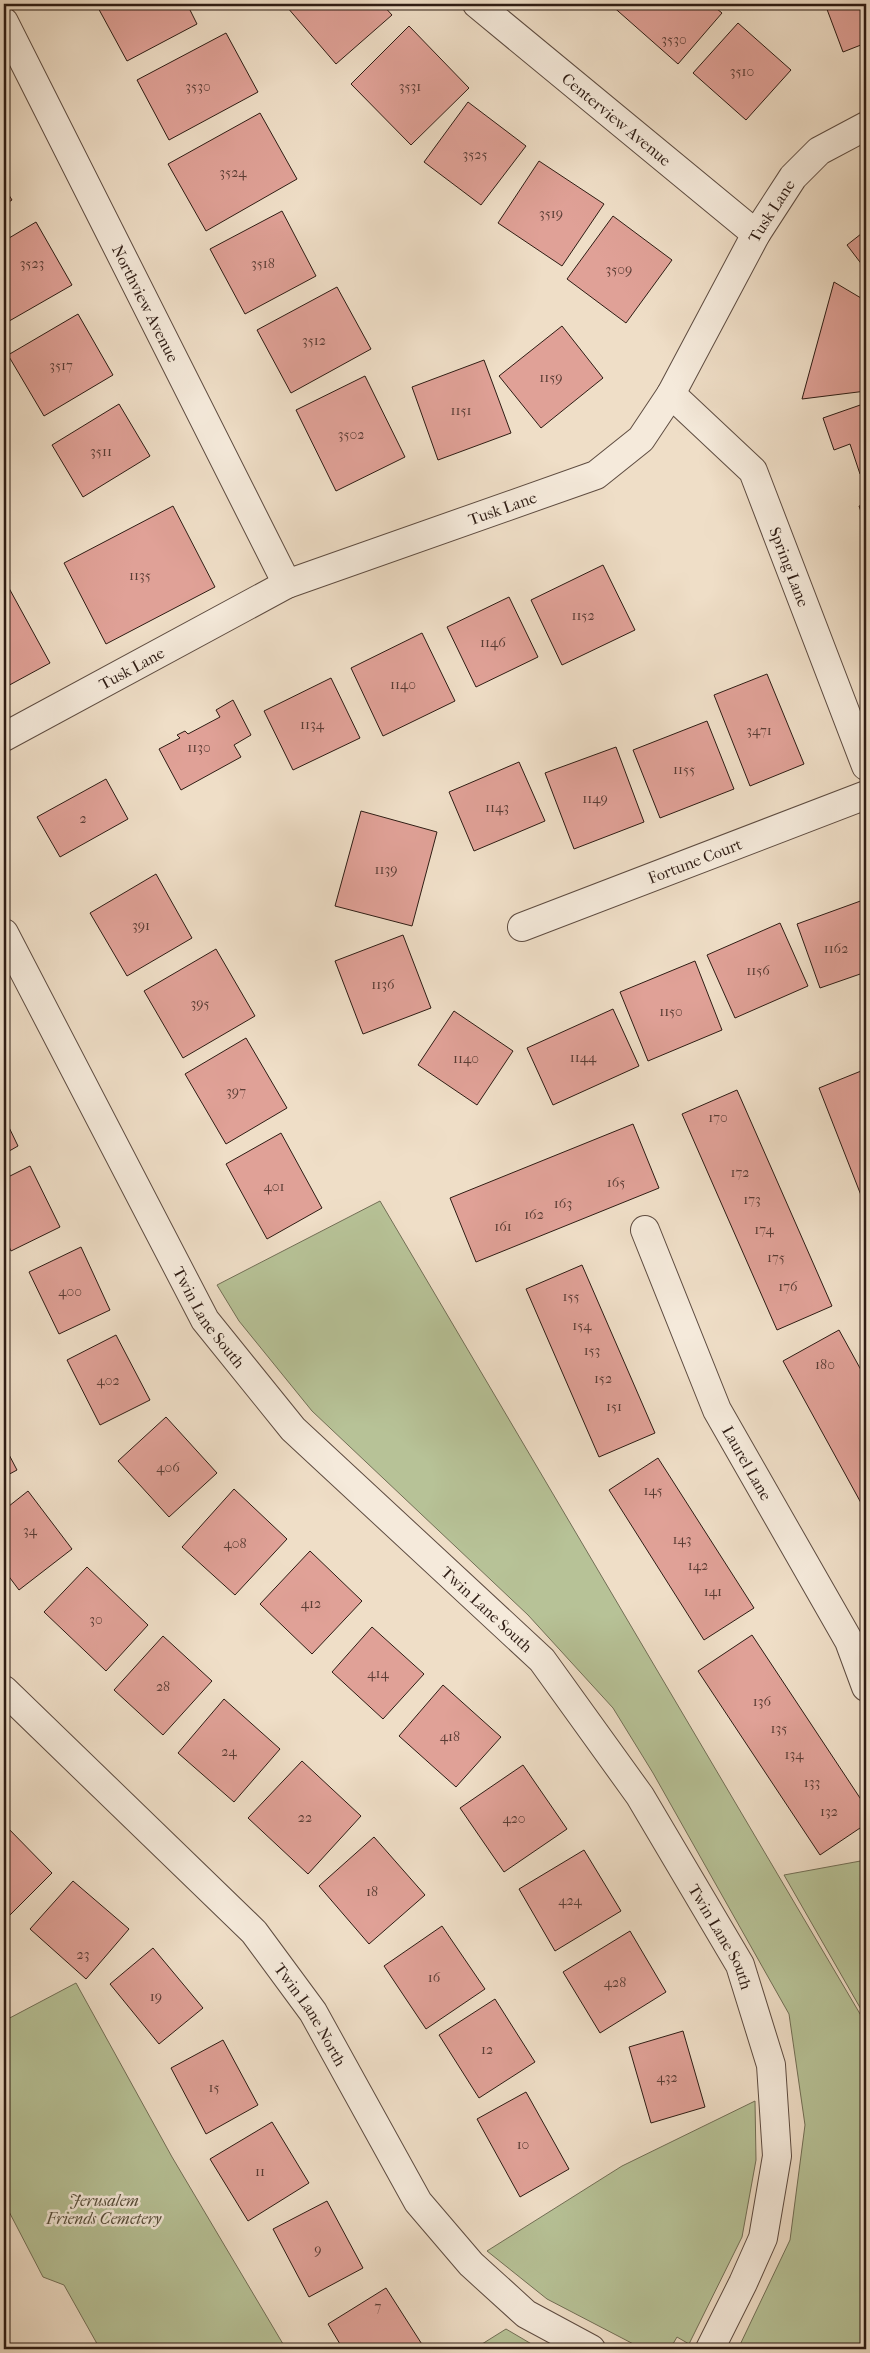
<svg xmlns="http://www.w3.org/2000/svg" width="870" height="2353" font-family="'IM FELL French Canon',serif">
<style>
.green{fill:#b7c297;stroke:#726f56}
.building{fill:#e0a197;stroke:#2e1c14}
.lines{fill:none;stroke-linecap:round;stroke-linejoin:round}
.street-casing{stroke:#5e4c41;stroke-width:30}
.street{stroke:#f5eadb;stroke-width:28}
.labels{text-anchor:middle;stroke-width:5;stroke-linejoin:round;paint-order:stroke}
.number-label{font-size:14px;fill:#5a3d35}
.street-label{font-size:16px;fill:#2e1c14;stroke:#f5eadb}
.park-label{font-size:16px;font-style:italic;fill:#574e3b;stroke:#f5eadb}
</style>
<rect width="100%" height="100%" fill="#efdec7"/>
<filter id="stains"><feTurbulence type="fractalNoise" baseFrequency=".004" numOctaves="4"/><feColorMatrix values="0 0 0 0 .2 0 0 0 0 .09 0 0 0 0 .02 0 0 0 .5 -.17"/></filter>
<radialGradient id="worn" r=".72"><stop offset=".6" stop-color="#630" stop-opacity="0"/><stop offset="1" stop-color="#630" stop-opacity=".3"/></radialGradient>
<path class="green" d="M380,1201L866,2024V2349H738L790,2240L805,2125L789,2014L653,1773L613,1708L528,1615L312,1411L239,1321L217,1285Z
M866,1860V2018L784,1875Z
M76,1983L172,2157L286,2349H100L64,2285L43,2277L4,2202V2021Z
M755,2101L756,2160L742,2237L689,2344L677,2337L670,2349H643L547,2299L487,2251L622,2166Z
M506,2329L540,2349H474Z"/>
<path class="building" d="M96,4H187L197,24L127,61Z
M291,4H382L392,15L336,64L287,7Z
M610,4H711L722,13L678,64Z
M825,4H866V43L843,52Z
M738,23L791,70L746,120L693,73Z
M409,26L469,88L411,145L351,84Z
M226,33L258,92L169,140L137,80Z
M468,102L526,146L481,205L424,162Z
M260,113L297,179L206,231L168,164Z
M539,161L604,204L562,266L498,223Z
M4,187L12,200L4,205Z
M282,211L316,276L245,314L210,249Z
M613,216L672,260L626,323L567,279Z
M36,222L72,285L4,324V241Z
M866,230V270L847,245Z
M834,282L866,301V391L802,399Z
M337,287L371,349L291,393L257,330Z
M78,314L113,375L44,416L8,355Z
M562,326L603,378L541,428L499,376Z
M484,360L511,433L438,460L412,387Z
M365,376L405,457L336,491L296,410Z
M866,403V471L860,474L850,444L834,450L823,418Z
M119,404L150,456L83,497L52,445Z
M866,504V526L859,506Z
M173,506L215,587L106,644L64,563Z
M603,565L635,630L562,665L531,600Z
M4,579L50,663L4,688Z
M509,597L538,657L476,687L447,627Z
M422,633L455,701L383,736L351,668Z
M767,674L804,764L750,786L714,695Z
M331,678L360,738L293,770L264,711Z
M233,700L251,735L234,745L241,757L181,790L159,749L180,738L177,735L185,731L188,734L220,717L216,710Z
M707,721L734,789L660,818L633,750Z
M616,747L644,822L574,849L545,773Z
M519,762L545,821L474,851L449,792Z
M106,779L128,819L60,857L37,817Z
M361,811L437,832L412,926L335,906Z
M156,874L192,938L127,976L90,913Z
M866,899V972L820,988L797,924Z
M780,923L808,986L735,1018L707,955Z
M403,935L431,1008L363,1034L335,961Z
M216,949L255,1016L183,1058L144,991Z
M695,961L722,1030L648,1061L620,992Z
M613,1009L639,1066L553,1105L527,1048Z
M454,1011L513,1051L477,1105L418,1065Z
M246,1038L287,1108L226,1144L185,1074Z
M866,1069V1208L819,1088Z
M737,1090L832,1306L777,1330L682,1114Z
M4,1117L18,1146L4,1154Z
M633,1124L659,1188L476,1262L450,1198Z
M281,1133L322,1208L267,1239L226,1164Z
M30,1166L60,1227L11,1251L4,1236V1179Z
M81,1247L110,1310L59,1334L29,1272Z
M582,1265L655,1433L599,1457L526,1289Z
M839,1330L866,1379V1512L783,1361Z
M116,1335L150,1400L100,1425L67,1360Z
M166,1417L217,1473L169,1517L118,1461Z
M4,1445L17,1470L4,1477Z
M658,1458L754,1608L704,1640L609,1490Z
M234,1489L287,1539L235,1595L182,1547Z
M28,1491L72,1549L19,1590L4,1570V1510Z
M310,1551L362,1601L312,1654L260,1604Z
M87,1567L148,1625L106,1671L44,1612Z
M372,1627L424,1674L383,1719L332,1672Z
M752,1635L866,1807V1824L820,1855L698,1671Z
M163,1636L212,1681L163,1735L114,1690Z
M443,1685L501,1737L456,1787L399,1736Z
M224,1699L280,1749L234,1802L178,1753Z
M302,1761L361,1816L308,1874L248,1818Z
M523,1765L567,1829L504,1872L460,1808Z
M4,1824L52,1873L5,1920L4,1919Z
M374,1837L425,1895L369,1944L319,1886Z
M584,1850L621,1911L555,1951L519,1889Z
M73,1881L129,1929L86,1979L30,1929Z
M442,1926L485,1989L426,2029L384,1966Z
M630,1931L666,1992L600,2033L563,1972Z
M153,1948L203,2008L159,2044L110,1984Z
M495,1999L535,2062L479,2098L439,2035Z
M683,2031L705,2107L651,2123L629,2047Z
M223,2040L258,2105L206,2134L171,2068Z
M526,2092L569,2169L520,2197L477,2119Z
M272,2122L309,2183L248,2221L210,2159Z
M327,2201L363,2268L309,2297L273,2229Z
M386,2288L425,2349H343L328,2324Z"/>
<g class="lines">
<g class="street-casing">
<g id="street">
<path id="s1" d="M477,4L756,234"/>
<path id="s2" d="M4,22L287,584"/>
<path id="s3" d="M671,394L753,471L866,766"/>
<path id="s4" d="M4,737L287,584L596,475L641,439L671,394L756,234L793,177L819,151L866,126"/>
<path id="s5" d="M522,927L866,795"/>
<path id="s6" d="M4,933L205,1320L293,1429L542,1660L640,1796L740,1965L771,2065L777,2156L763,2238L743,2283L710,2349"/>
<path id="s7" d="M645,1230L717,1410L849,1641L866,1687"/>
<path id="s8" d="M4,1690L254,1932L313,2012L418,2202L471,2264L526,2314L591,2349"/>
</g>
</g>
<use href="#street" class="street"/>
</g>
<g class="labels">
<g class="number-label">
<text x="674" y="44">3530</text>
<text x="742" y="76">3510</text>
<text x="198" y="91">3530</text>
<text x="410" y="91">3531</text>
<text x="475" y="159">3525</text>
<text x="233" y="177">3524</text>
<text x="551" y="218">3519</text>
<text x="32" y="268">3523</text>
<text x="263" y="268">3518</text>
<text x="619" y="274">3509</text>
<text x="314" y="345">3512</text>
<text x="61" y="370">3517</text>
<text x="551" y="382">1159</text>
<text x="461" y="415">1151</text>
<text x="351" y="439">3502</text>
<text x="101" y="456">3511</text>
<text x="140" y="580">1135</text>
<text x="583" y="620">1152</text>
<text x="493" y="647">1146</text>
<text x="403" y="689">1140</text>
<text x="312" y="729">1134</text>
<text x="759" y="735">3471</text>
<text x="199" y="752">1130</text>
<text x="684" y="774">1155</text>
<text x="595" y="803">1149</text>
<text x="497" y="812">1143</text>
<text x="83" y="823">2</text>
<text x="386" y="874">1139</text>
<text x="141" y="930">391</text>
<text x="836" y="953">1162</text>
<text x="758" y="975">1156</text>
<text x="383" y="989">1136</text>
<text x="200" y="1008">395</text>
<text x="671" y="1016">1150</text>
<text x="583" y="1062">1144</text>
<text x="466" y="1063">1140</text>
<text x="236" y="1096">397</text>
<text x="718" y="1122">170</text>
<text x="740" y="1177">172</text>
<text x="616" y="1187">165</text>
<text x="274" y="1191">401</text>
<text x="752" y="1204">173</text>
<text x="563" y="1208">163</text>
<text x="534" y="1219">162</text>
<text x="503" y="1231">161</text>
<text x="764" y="1234">174</text>
<text x="776" y="1262">175</text>
<text x="788" y="1291">176</text>
<text x="70" y="1296">400</text>
<text x="571" y="1301">155</text>
<text x="582" y="1330">154</text>
<text x="592" y="1355">153</text>
<text x="825" y="1369">180</text>
<text x="603" y="1383">152</text>
<text x="108" y="1385">402</text>
<text x="614" y="1411">151</text>
<text x="168" y="1472">406</text>
<text x="653" y="1495">145</text>
<text x="30" y="1535">34</text>
<text x="682" y="1544">143</text>
<text x="235" y="1548">408</text>
<text x="698" y="1570">142</text>
<text x="713" y="1596">141</text>
<text x="311" y="1608">412</text>
<text x="96" y="1624">30</text>
<text x="378" y="1678">414</text>
<text x="163" y="1691">28</text>
<text x="762" y="1706">136</text>
<text x="779" y="1733">135</text>
<text x="450" y="1741">418</text>
<text x="229" y="1756">24</text>
<text x="794" y="1759">134</text>
<text x="812" y="1787">133</text>
<text x="829" y="1816">132</text>
<text x="305" y="1822">22</text>
<text x="514" y="1823">420</text>
<text x="372" y="1896">18</text>
<text x="570" y="1905">424</text>
<text x="83" y="1959">23</text>
<text x="434" y="1982">16</text>
<text x="615" y="1987">428</text>
<text x="156" y="2001">19</text>
<text x="487" y="2054">12</text>
<text x="667" y="2082">432</text>
<text x="214" y="2092">15</text>
<text x="523" y="2149">10</text>
<text x="260" y="2176">11</text>
<text x="318" y="2254">9</text>
<text x="378" y="2311">7</text>
</g>
<g class="street-label">
<text dy="6" stroke="none"><textPath href="#s1" startOffset="181">Centerview Avenue</textPath></text>
<text dy="6" stroke="none"><textPath href="#s4" startOffset="970">Tusk Lane</textPath></text>
<text dy="6" stroke="none"><textPath href="#s2" startOffset="315">Northview Avenue</textPath></text>
<text dy="6" stroke="none"><textPath href="#s4" startOffset="550">Tusk Lane</textPath></text>
<text dy="6" stroke="none"><textPath href="#s3" startOffset="215">Spring Lane</textPath></text>
<text dy="6" stroke="none"><textPath href="#s4" startOffset="145">Tusk Lane</textPath></text>
<text dy="6" stroke="none"><textPath href="#s5" startOffset="185">Fortune Court</textPath></text>
<text dy="6" stroke="none"><textPath href="#s6" startOffset="436">Twin Lane South</textPath></text>
<text dy="6" stroke="none"><textPath href="#s7" startOffset="255">Laurel Lane</textPath></text>
<text dy="6" stroke="none"><textPath href="#s6" startOffset="841">Twin Lane South</textPath></text>
<text dy="6" stroke="none"><textPath href="#s6" startOffset="1246">Twin Lane South</textPath></text>
<text dy="6" stroke="none"><textPath href="#s8" startOffset="448">Twin Lane North</textPath></text>
</g>
<g class="park-label">
<text x="104" y="2206">Jerusalem<tspan x="104" dy="18">Friends Cemetery</tspan></text>
</g>
</g>
<rect width="870" height="2353" fill="none" stroke="#efdec7" stroke-width="20"/>
<rect x="5" y="5" width="860" height="2343" fill="none" stroke="#2e1c14" stroke-width="2.5"/>
<rect x="10" y="10" width="850" height="2333" fill="none" stroke="#2e1c14"/>
<rect width="100%" height="100%" filter="url(#stains)"/>
<rect width="100%" height="100%" fill="url(#worn)"/>
</svg>
